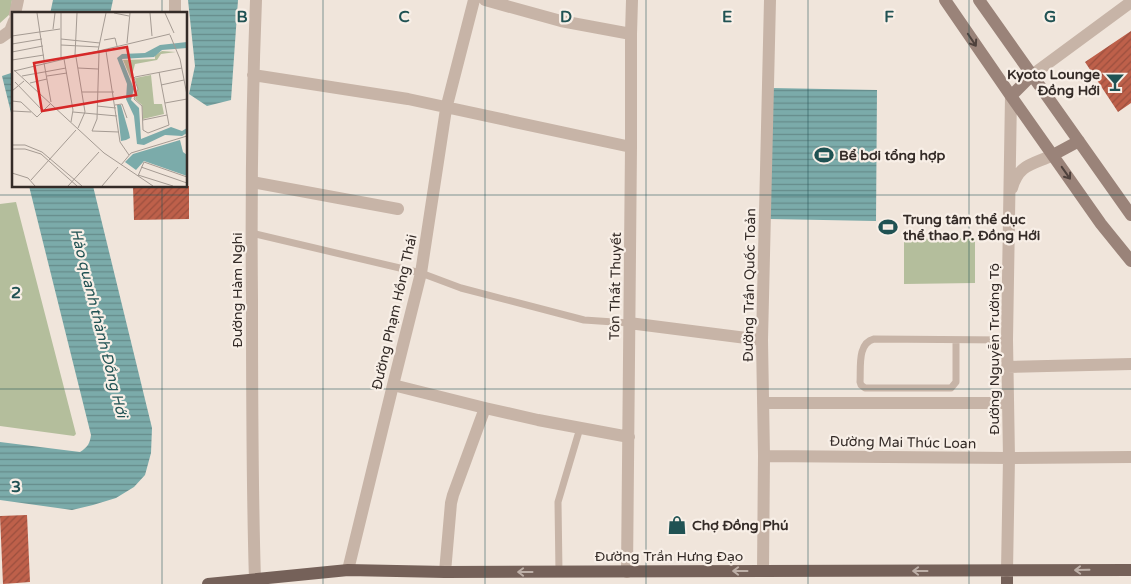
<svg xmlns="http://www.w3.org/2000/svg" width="1131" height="584" font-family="'Varela Round',sans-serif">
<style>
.grass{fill:#b4be9c}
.water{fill:url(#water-rules)}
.building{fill:url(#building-hatch)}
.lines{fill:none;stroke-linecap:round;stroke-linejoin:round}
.lane{stroke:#c7b4a7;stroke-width:7}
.street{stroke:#c7b4a7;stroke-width:12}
.secondary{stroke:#9a8379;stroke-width:12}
.primary{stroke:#756159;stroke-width:12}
.oneway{stroke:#4e413c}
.oneway2{stroke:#bdafa7}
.grid{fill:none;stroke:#205253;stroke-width:1;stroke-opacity:0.55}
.labels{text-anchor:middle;stroke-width:4.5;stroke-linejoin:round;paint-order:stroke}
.poi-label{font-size:14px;font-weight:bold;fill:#342b27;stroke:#f8efe7;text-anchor:start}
.street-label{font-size:14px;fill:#342b27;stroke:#f8efe7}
.water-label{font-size:15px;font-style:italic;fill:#205253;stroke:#f8efe7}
.inset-road{fill:none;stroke:#a59b93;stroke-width:1}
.view{fill:#d62828;fill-opacity:0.15;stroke:#d62828;stroke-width:2.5}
.inset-edge{fill:none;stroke:#342b27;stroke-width:2.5}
.grid-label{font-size:16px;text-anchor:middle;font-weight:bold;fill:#205253;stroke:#f8efe7;stroke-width:4.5;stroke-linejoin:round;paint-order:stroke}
</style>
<defs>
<pattern id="water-rules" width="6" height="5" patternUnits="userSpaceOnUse" patternTransform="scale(1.25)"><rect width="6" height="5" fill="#7babaa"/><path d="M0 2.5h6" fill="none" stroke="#668b8a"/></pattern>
<pattern id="building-hatch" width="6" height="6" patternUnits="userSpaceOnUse" patternTransform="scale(1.25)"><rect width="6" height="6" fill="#be604a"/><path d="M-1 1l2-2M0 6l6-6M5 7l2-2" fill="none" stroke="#9b4f3e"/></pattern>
</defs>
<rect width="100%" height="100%" fill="#f0e5db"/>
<path class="grass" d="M0,0H12L10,14L0,23Z
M16,202L76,434L74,436L0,426V204Z
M975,238V283L904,284V239Z"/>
<path class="water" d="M53,0H113L110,14H50Z
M188,0H238L231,100L207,106L189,94L195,66Z
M14,72V125L2,76Z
M772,88L877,90L876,221L770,219Z
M29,186H93L152,428L151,453L145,475L134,487L116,498L93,505L72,510L0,500V442L80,452C88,447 90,443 91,435Z"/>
<path class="building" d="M1131,31V103L1118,112L1085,62Z
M133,186H189V219L134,220Z
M27,515L30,582L3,584L0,516Z"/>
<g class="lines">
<path class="lane" d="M251,233L421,273L461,288L584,320L629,323
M956,340V382L951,388H865L861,385L860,382C861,368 857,343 874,339L1007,340
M559,572L558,502L580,428"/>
<path class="street" d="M175,0V14
M485,0L561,21L631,34
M15,14L18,0
M0,38L10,31L14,21
M253,75L408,99L631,147
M1032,75L1131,2
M252,182L398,209
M1012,188C1019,164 1032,165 1053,155
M629,323L762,340
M1007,367L1131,364
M393,385L485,408L538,420L629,437
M763,403H1008
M764,456L1009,458L1131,457
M348,570L393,385L421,273L446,109L474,0
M763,571L764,456L762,340L770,0
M1007,571L1009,458L1007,340L1011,96
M445,572L451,503L453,495L485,408
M627,572L631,147V34L632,0
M255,580C252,486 252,393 252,299C251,199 252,100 256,0"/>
<path class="secondary" d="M945,0L1011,96L1101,224L1131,261
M979,0L1131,215
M1011,96L1032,75
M1053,155L1079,141"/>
<path class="primary" d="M208,584L348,570L445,572L1131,570
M1007,584V571"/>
</g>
<defs><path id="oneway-shaft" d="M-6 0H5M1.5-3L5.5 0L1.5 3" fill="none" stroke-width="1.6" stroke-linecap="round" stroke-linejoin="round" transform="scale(1.25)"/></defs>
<g class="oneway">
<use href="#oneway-shaft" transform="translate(972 40) rotate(56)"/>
<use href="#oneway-shaft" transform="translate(1066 173) rotate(55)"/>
</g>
<g class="oneway2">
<use href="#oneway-shaft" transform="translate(1082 570) rotate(179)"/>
<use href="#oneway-shaft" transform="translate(740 571) rotate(180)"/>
<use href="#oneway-shaft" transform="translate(920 571) rotate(180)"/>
<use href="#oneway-shaft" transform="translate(525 572) rotate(180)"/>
</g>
<path class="grid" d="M162,0V14M323,0V584M485,0V584M646,0V584M808,0V584M969,0V584M162,186V584M0,195H1131M0,389H1131"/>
<defs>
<g id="bar-bare" transform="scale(1.5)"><path d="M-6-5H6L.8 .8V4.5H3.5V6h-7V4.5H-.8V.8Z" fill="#205253" stroke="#f8efe7" stroke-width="2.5" paint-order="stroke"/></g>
<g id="stadium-bare" transform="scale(1.5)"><path d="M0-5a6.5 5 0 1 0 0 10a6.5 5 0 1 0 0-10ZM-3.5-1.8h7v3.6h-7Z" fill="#205253" stroke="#f8efe7" stroke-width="2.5" paint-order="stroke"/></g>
<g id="shop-bare" transform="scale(1.5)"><path d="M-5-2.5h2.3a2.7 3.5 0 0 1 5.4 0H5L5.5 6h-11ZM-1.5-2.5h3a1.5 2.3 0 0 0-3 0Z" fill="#205253" stroke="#f8efe7" stroke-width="2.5" paint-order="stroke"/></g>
</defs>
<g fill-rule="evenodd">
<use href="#bar-bare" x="1115" y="82"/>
<use href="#stadium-bare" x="824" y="155"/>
<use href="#stadium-bare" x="888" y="227"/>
<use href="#shop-bare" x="677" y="525"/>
</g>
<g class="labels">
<g class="poi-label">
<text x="1100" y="79" text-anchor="end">Kyoto Lounge<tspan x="1100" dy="16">Đồng Hới</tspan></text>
<text x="839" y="160">Bể bơi tổng hợp</text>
<text x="903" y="224">Trung tâm thể dục<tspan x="903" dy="16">thể thao P. Đồng Hới</tspan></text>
<text x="692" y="530">Chợ Đồng Phú</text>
</g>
<g class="street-label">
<text transform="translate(749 285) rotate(-89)" y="5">Đường Trần Quốc Toản</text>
<text transform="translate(615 286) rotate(-89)" y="5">Tôn Thất Thuyết</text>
<text transform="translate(237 290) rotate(-90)" y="5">Đường Hàm Nghi</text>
<text transform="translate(394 312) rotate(-77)" y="5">Đường Phạm Hồng Thái</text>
<text transform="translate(994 349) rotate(-90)" y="5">Đường Nguyễn Trường Tộ</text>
<text transform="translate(903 442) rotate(1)" y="5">Đường Mai Thúc Loan</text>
<text x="669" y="561">Đường Trần Hưng Đạo</text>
</g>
<g class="water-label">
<text transform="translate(99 323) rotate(76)" y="5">Hào quanh thành Đồng Hới</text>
</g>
</g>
<g transform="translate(12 12)">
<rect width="175" height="175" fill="#f0e5db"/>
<path d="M150,39L164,40L149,42L145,48L123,52L119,67L111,48L143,47V43ZM139,63L142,92H150L152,102L131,107L130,93L123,87L126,78L123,66Z" fill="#b4be9c"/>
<path d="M175,30V36L150,38L142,45L110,47L122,77L119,88L127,96L129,127L159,115L170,119L175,116V121L170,124L153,123L132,133L125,132L122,104L114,87L115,72L105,46L110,42L133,41L148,33ZM105,93H109L117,121L118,126L114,128L109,129ZM168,128L171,140L175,143V164L132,149L124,158L113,150L121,142Z" fill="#7babaa"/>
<path class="inset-road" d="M25,1L32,48M49,1V45M102,1L117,4M138,1L140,24M153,1L162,21M41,17L43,1M158,23L168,47L175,83M0,24L48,17M49,27L88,31M92,28L103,26L105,34M115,31L118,1M0,32L30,27M49,33L87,35M86,39L94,1M94,39L108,130L117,143M0,40L31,34M87,41L85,107L80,119L107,120M63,43L65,1M64,45L73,100L66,116M52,47L61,98L59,110M0,48L32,43M32,51L39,90M66,56L86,57M2,58L92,141L141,174M2,59L158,22M147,60L157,113L136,121L131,118L130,94L122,87L126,77L122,66L123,65L170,56M10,64L54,56M35,64L55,61M3,70L31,99M18,71L35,67M149,73L172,68M0,79L12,69M70,80H102M0,89L9,90L25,105M153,91L175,87M103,93L110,92L115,106M85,94L104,96M0,99L19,100M61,100L105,104M25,105L38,92M131,108L155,103M0,133H13L30,140L70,174M0,137H13L29,142L65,174M109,153L119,141L175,124M129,155L175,171M0,161L16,166L23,174M126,163L161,174M126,164L132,150L175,165M19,168L64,118M56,174L87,140M90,174L106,155"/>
<path class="view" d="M115,35L124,83L30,99L22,51Z"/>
<rect width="175" height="175" class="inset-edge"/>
</g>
<g class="grid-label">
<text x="242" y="22">B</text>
<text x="404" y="22">C</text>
<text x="566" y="22">D</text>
<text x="727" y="22">E</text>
<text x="889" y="22">F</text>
<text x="1050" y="22">G</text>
<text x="16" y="298">2</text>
<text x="16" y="492">3</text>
</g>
</svg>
